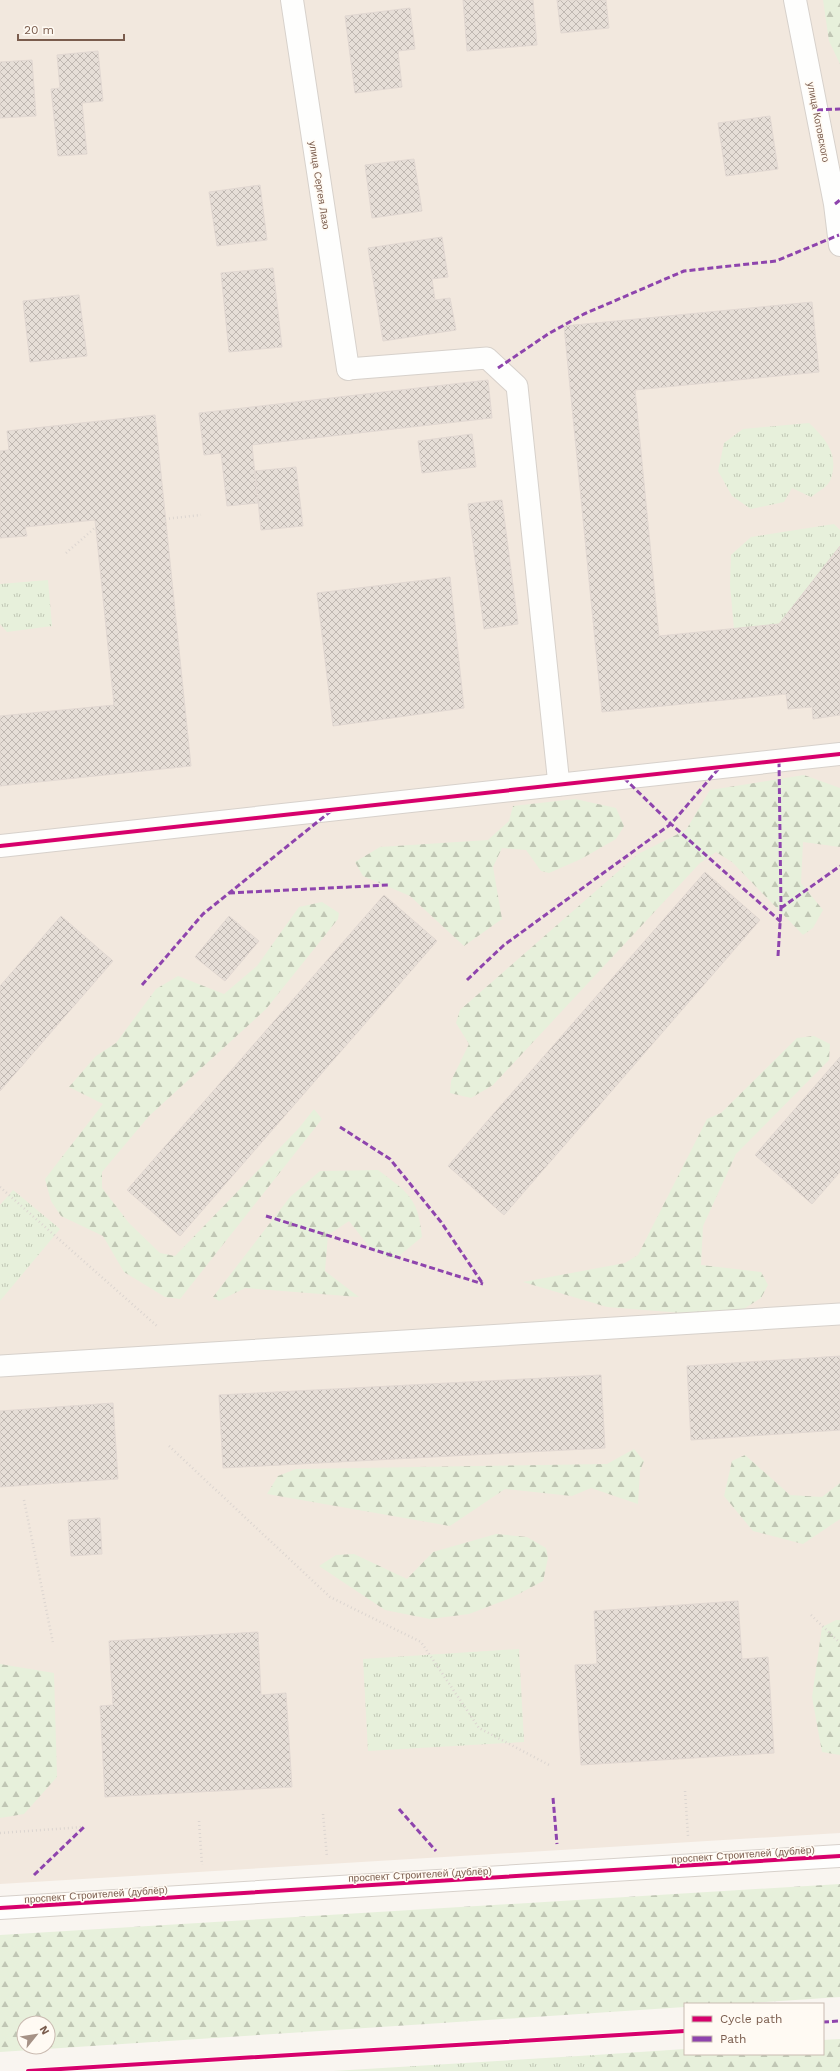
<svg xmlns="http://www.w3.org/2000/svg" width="840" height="2071" font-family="'Work Sans',sans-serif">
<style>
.residential{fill:#f2e8de}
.grass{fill:url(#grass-tufts)}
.forest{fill:url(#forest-firs);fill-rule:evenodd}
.building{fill:url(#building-cross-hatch);stroke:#e2d8d2}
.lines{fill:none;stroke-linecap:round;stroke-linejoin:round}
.service-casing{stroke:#d7d1cb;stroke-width:23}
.minor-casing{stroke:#d7d1cb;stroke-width:24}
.path{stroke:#dcd5d0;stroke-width:2.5;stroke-dasharray:1 3;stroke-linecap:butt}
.service{stroke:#fefefd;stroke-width:21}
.minor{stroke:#fefefd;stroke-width:22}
.quiet{stroke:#8e44ad;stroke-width:3;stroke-dasharray:6 3;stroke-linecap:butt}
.cycleway-casing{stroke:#fffaf3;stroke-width:6}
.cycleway{stroke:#d6006c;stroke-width:4}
.labels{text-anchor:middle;stroke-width:3;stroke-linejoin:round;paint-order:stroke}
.street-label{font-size:10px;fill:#7a5c4d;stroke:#fffaf3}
</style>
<defs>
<pattern id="grass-tufts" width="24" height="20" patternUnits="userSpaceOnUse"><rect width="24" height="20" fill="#e7f0db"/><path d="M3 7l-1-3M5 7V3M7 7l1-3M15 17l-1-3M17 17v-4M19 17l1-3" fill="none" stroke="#c0c6b4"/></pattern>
<pattern id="forest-firs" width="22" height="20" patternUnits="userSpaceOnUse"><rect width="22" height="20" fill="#e7f0db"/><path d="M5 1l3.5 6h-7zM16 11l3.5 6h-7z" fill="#c0c6b4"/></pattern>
<pattern id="building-cross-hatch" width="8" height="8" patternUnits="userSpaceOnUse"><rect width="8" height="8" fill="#e6ded7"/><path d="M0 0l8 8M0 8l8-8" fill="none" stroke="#bfb7b1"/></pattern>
</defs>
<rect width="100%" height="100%" fill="#f9f5f0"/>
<path class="residential" d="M0,0H840V1833L0,1884Z"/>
<path class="grass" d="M809,423C826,439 840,455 830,481C827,487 816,493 811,497L792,488L784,502L751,509L732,496L718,471L724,443L743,429Z
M834,524L840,530V546L779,624L734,629L730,585L731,555L751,537Z
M48,580L52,626L7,632L0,624V584Z
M13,1190L60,1229L0,1301V1205Z
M519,1649L524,1742L368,1751L363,1659Z
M595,2055V2071H333Z"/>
<path class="forest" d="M823,0H840V64L829,41Z
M804,775L840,788V847L803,842L801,883L823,910L813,928L803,935L732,862L716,852L700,863L493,1085L471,1098L450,1093L451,1081L469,1044L456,1023L460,1010L638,854L686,830L710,790Z
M575,799L616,808L624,826L616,839L581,859L549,873L541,871L526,850L502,848L493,867L502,919L464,946L410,896L363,876L355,862L380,847L488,840L509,821L513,806Z
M322,902L339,913L338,919L266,1009L149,1116L102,1172V1188L129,1223L160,1253L175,1256L299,1128L314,1109L322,1119L180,1299L165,1297L124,1272L103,1236L61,1216L51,1201L45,1179L103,1104L69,1087L96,1056L116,1043L156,989L178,976L224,994L257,966L299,907Z
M814,1036L830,1044L829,1060L736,1154L703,1226L701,1265L761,1272L768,1285L761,1298L742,1310L707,1315L607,1307L523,1282L625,1263L638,1255L707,1119L721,1113L797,1038Z
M378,1170C408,1193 418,1197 422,1237L394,1260L371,1249L349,1221L328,1235L325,1271L359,1297L245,1288L219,1301L213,1297L290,1197L320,1171Z
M634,1449L644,1461L640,1471L638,1504L591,1488L572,1496L505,1489L450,1526L267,1494L278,1476L296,1469L607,1464Z
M745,1455L790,1495L822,1497L840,1483V1519L803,1544L753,1531L724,1496L732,1461Z
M496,1534L527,1537L546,1548L548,1558L543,1581L513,1597L469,1614L430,1619L385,1610L319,1566L336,1555L354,1554L407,1579L433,1552Z
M836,1620H840V1755L822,1752L812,1697L822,1627Z
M0,1664L54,1673L57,1777L24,1814L0,1818Z
M840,1884V1997L736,2004H685V2007L0,2052V1935ZM24,2023H48V2047H24Z
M840,2039V2071H595V2055L685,2049V2054H823V2040Z"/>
<path class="building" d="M463,0H533L537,45L467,51Z
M557,0H606L609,28L561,33Z
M410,8L415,49L398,51L402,87L355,93L345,16Z
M98,51L103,101L82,103L87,154L58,156L51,89L60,88L57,55Z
M32,60L36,116L0,118V62Z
M770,116L778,169L726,176L718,123Z
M414,159L422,211L372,218L365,165Z
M260,185L267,240L217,246L209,192Z
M442,237L448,277L432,279L435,300L450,298L456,330L383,341L368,248Z
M273,268L282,347L229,352L221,273Z
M79,295L87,356L30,362L23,301Z
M812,302L819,372L635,390L659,636L779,624L840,546V715L813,719L812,707L788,709L786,694L602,712L564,326Z
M488,380L492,418L252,445L258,503L227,506L221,453L204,455L199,413Z
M155,415L191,766L0,786V716L114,705L95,520L25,527L27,536L0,538V451L9,450L7,431Z
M472,434L476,467L422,473L418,441Z
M296,467L303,526L261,530L255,471Z
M502,500L518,624L484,629L468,504Z
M450,577L464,708L333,726L317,593Z
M705,872L760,920L504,1215L448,1166Z
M384,895L437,941L180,1236L127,1190Z
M61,916L113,961L0,1091V986Z
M229,916L259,941L225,981L195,957Z
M840,1057V1172L812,1204L755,1155Z
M840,1356V1430L691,1440L687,1366Z
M601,1375L605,1448L223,1468L219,1395Z
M113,1403L118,1479L0,1487V1411Z
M100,1518L102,1554L71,1556L68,1520Z
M738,1601L742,1659L768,1657L774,1753L581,1765L575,1665L597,1664L594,1611Z
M258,1632L261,1695L286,1693L292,1787L105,1797L100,1706L113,1705L109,1641Z"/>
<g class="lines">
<g class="service-casing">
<path id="service" d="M348,369L487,358L517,386L559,785
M0,1366L840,1314"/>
</g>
<g class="minor-casing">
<path id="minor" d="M292,0L348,369
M795,0L835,204L840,245
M0,846L840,754
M0,1908L840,1856"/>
</g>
<path class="path" d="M165,519L201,515
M66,553L96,527
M0,1187L157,1326
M169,1446L330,1597L421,1642L479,1728L551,1766
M24,1500L53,1643
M811,1615L840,1643
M685,1791L688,1836
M323,1814L327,1857
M199,1821L202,1865
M0,1833L84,1827"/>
<use href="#service" class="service"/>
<use href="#minor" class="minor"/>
<path class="quiet" d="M817,110L840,109
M835,204L840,200
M498,368L548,334L584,314L684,271L776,261L839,235
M624,778L671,824L781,922
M229,893L389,885
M781,908L840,866
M778,956L781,908L779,761
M467,980L504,945L671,824L720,767
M142,985L203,914L331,811
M340,1127L390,1159L441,1222L483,1284
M266,1216L483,1284
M553,1798L557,1844
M399,1809L436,1851
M34,1875L84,1827
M823,2022L840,2021"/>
<g class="cycleway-casing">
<path id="cycleway" d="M0,846L840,754
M0,1908L840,1856
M28,2071L685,2031"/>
</g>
<use href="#cycleway" class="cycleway"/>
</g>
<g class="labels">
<g class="street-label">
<text transform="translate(819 122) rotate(79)" y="4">улица Котовского</text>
<text transform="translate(320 185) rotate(81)" y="4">улица Сергея Лазо</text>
<text transform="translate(743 1854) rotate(-4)" y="4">проспект Строителей (дублёр)</text>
<text transform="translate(420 1874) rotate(-3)" y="4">проспект Строителей (дублёр)</text>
<text transform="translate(96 1894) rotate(-4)" y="4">проспект Строителей (дублёр)</text>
</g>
</g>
<rect x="684" y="2003" width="140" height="52" fill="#fffaf3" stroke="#cabbb1"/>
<rect x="692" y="2016" width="20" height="6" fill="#d6006c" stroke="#cabbb1"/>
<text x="720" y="2023" font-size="12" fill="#7a5c4d">Cycle path</text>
<rect x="692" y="2036" width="20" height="6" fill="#8e44ad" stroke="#cabbb1"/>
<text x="720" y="2043" font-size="12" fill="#7a5c4d">Path</text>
<g transform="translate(36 2035) rotate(60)"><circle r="19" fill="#fffaf3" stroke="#cabbb1"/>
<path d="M0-3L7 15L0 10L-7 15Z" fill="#a69286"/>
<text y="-6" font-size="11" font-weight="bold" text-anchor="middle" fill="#7a5c4d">N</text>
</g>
<path d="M18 34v6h106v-6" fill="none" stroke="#7a5c4d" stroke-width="2"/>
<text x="24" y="34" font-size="12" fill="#7a5c4d" stroke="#fffaf3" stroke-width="3" paint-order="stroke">20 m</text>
</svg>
